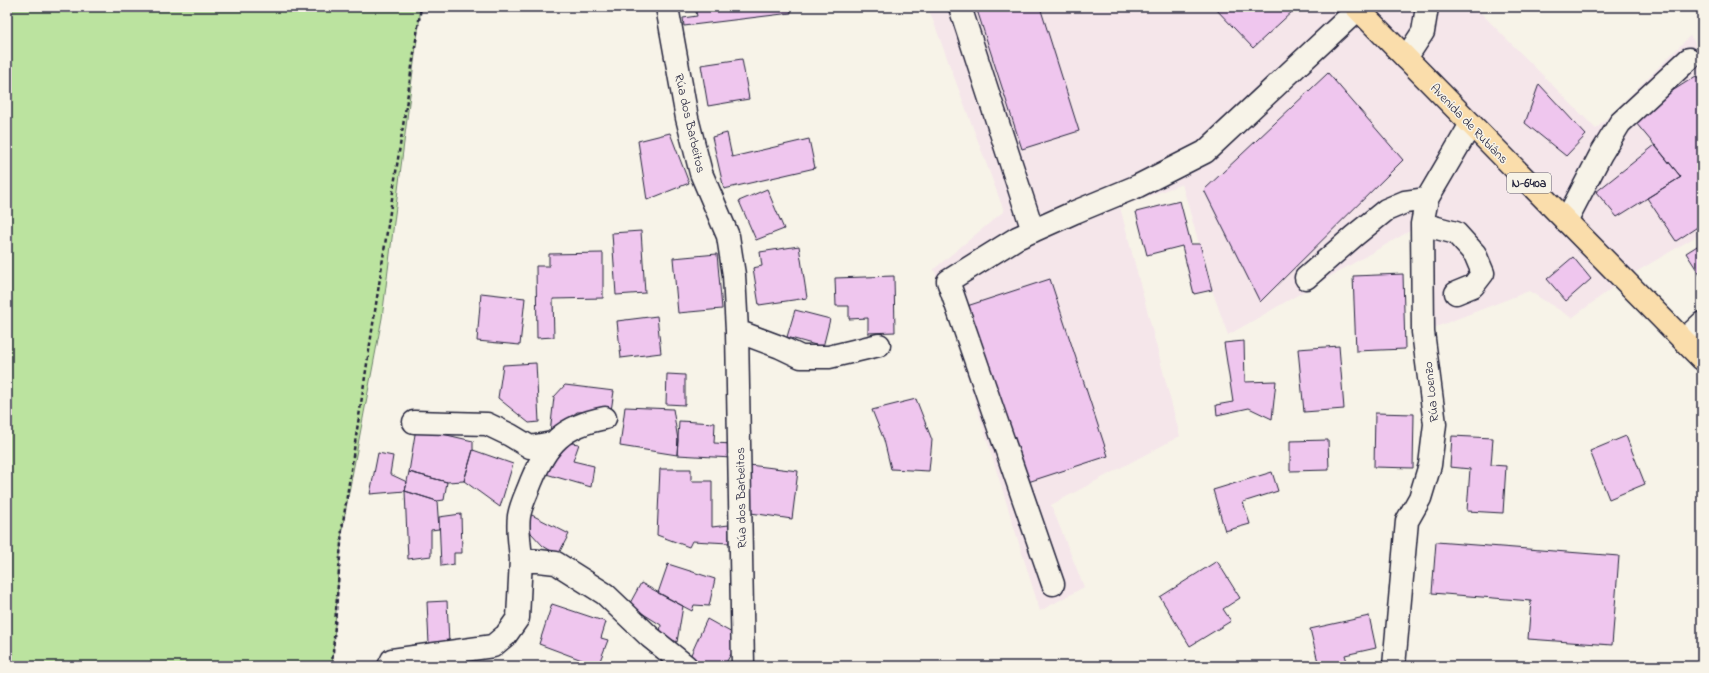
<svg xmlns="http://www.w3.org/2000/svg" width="1709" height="673" font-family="'Indie Flower',sans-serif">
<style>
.built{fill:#f5e6ea}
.green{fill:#bbe39f;stroke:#6e826d}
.building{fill:#efc6ee;stroke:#22223b}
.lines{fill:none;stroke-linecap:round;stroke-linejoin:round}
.minor-casing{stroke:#22223b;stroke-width:25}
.major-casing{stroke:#22223b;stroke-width:25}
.path{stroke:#22223b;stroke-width:2.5;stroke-dasharray:4 3;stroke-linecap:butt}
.minor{stroke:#f7f3e8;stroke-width:22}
.major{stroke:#faddab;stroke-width:22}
.labels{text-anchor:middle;stroke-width:3;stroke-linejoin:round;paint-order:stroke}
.shield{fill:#f7f3e8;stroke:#62616f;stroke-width:1}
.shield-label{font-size:12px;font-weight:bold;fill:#22223b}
.street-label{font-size:13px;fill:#22223b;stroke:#f7f3e8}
</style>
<rect width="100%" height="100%" fill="#f7f3e8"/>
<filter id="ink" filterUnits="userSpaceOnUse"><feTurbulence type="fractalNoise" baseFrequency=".025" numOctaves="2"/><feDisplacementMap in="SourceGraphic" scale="8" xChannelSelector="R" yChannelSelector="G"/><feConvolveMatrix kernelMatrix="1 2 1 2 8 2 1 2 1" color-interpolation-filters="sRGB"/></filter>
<g filter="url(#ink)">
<path class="built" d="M928,7H1475L1596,129L1690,36L1702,51V233L1624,279L1572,318L1529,291L1423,332L1422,224L1228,335L1212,290L1182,184L1120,207L1180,436L1051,505L1084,587L1040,611L934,269L1004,211Z"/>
<path class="green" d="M7,7H421L382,318L342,529L332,666H7Z"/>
<path class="building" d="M695,7H791V13L684,26L683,18L697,16Z
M976,7H1040L1079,131L1022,149Z
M1214,7H1293L1295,9L1253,48Z
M742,59L749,99L708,106L701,65Z
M1328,73L1403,160L1260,302L1204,190Z
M1696,76L1702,83V224L1676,241L1647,198L1681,177L1631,117Z
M1539,84L1586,135L1566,156L1525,123Z
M670,133L689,183L647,200L638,141Z
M727,133L732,157L809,139L815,168L724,189L712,137Z
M1655,145L1681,177L1617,217L1596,192Z
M767,189L784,229L756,240L739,201Z
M1180,201L1191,244H1200L1212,290L1194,294L1182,246L1147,255L1136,212Z
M641,231L645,293L616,295L612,233Z
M1702,243V278L1686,253Z
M799,246L807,298L759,305L753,268L762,266L760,252Z
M603,253V298L553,299L554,337L537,338L536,266H549V254Z
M717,254L722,309L678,313L673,258Z
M1573,257L1591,279L1566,301L1547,279Z
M1403,274L1405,349L1356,351L1353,276Z
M894,276L895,332L868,333V318L849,319V306H836L835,278Z
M1050,279L1108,456L1025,483L967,306Z
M481,293L525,298L520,345L477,341Z
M795,310L830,319L823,347L787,337Z
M657,316L661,353L621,358L617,321Z
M1244,341L1245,382L1276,381L1272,419L1249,408L1217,415L1216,405L1233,402L1224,343Z
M1339,346L1344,409L1304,412L1298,349Z
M536,363L539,422L529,423L498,398L503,365Z
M667,374L685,375V405L666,404Z
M565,385L614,391L611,411L577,412L550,433L554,397Z
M916,399L932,440L929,471L891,469L884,440L872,410Z
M625,407L673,409L678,440L677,455L620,446Z
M1375,413L1414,414L1413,468L1374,467Z
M679,421L715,423L714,443L733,444L732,458L677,455Z
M416,428L473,441V450L464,481L447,482L409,472Z
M1452,436L1493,438L1491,465L1506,466L1503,513L1467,511L1470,469L1450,467Z
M1626,436L1645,484L1609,499L1590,451Z
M1328,440L1329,470L1290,471V441Z
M565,442L579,444L573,461L594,466L591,487L546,474L550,459Z
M473,450L513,464L500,507L464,481Z
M378,453L393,456L390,474L407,482L405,491L370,494Z
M749,465L798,471L792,519L744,512Z
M660,469H691V481H712V527L729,525V543L692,541L689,547L657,535Z
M409,472L447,482L444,500L437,501L405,491Z
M1272,472L1278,491L1243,502L1250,524L1225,531L1213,490Z
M405,491L437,501L439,529L431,530V556L408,559Z
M526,512L569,534L558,555L543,546L531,533Z
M461,514L462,553H454V564L441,566L439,517Z
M1436,542L1619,556L1612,645L1528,639L1531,601L1432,593Z
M1217,561L1240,598L1223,609L1231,621L1190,646L1160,597Z
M668,564L715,579L709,606L694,605L692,611L658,593Z
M641,583L683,606L677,642L660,634L661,625L629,605Z
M447,601L449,643L429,644L427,602Z
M552,604L606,622L601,638L608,640L598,666L539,644Z
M1369,616L1376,648L1345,655L1348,665L1319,666L1310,629Z
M707,619L734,634L737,644L724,666H695L688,661Z
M608,661L619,666H606Z"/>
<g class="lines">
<g class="minor-casing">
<path id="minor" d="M667,7L687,118L701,173L728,236L734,275L737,331L743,666
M960,7L1033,231
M1406,58L1423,32L1427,7
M1566,221L1601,154L1620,123L1689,59
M1422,224L1456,233L1475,254L1483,273L1473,286L1456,293
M1306,278L1354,236L1386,210L1405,202L1427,199
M737,331L780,347L801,357H829L879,345
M1684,340L1702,323
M414,422L487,424L510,435L530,447L552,443
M521,559C520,545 517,529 519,516C521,504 527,493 531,482C547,443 563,426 605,418
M1053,584L948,281L1017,238L1075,212L1138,186L1205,152L1358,9
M389,666L392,660L493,646L506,635L518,618L521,559L556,563L605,594L650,637L686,666
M1394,666L1407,521L1420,498L1430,465L1435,424L1423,332L1422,224L1427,199L1471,124"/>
</g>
<g class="major-casing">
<path id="major" d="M1356,7L1702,359"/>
</g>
<path class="path" d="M332,666L342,529L421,7"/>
<use href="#minor" class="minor"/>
<use href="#major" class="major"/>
</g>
</g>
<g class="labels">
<rect class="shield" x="1507" y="173" width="44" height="20" rx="3"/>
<g class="shield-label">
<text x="1529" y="187">N-640a</text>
</g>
<g class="street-label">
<text transform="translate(691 123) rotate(77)" y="5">Rúa dos Barbeitos</text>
<text transform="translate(1470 123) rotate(46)" y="5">Avenida de Rubiáns</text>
<text transform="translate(1430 392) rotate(-96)" y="5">Rúa Loenzo</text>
<text transform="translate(740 498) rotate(-91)" y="5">Rúa dos Barbeitos</text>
</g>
</g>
<rect width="1709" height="673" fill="none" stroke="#f7f3e8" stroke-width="24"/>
<rect x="12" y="12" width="1685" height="649" fill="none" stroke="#22223b" stroke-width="1.5" filter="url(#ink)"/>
</svg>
